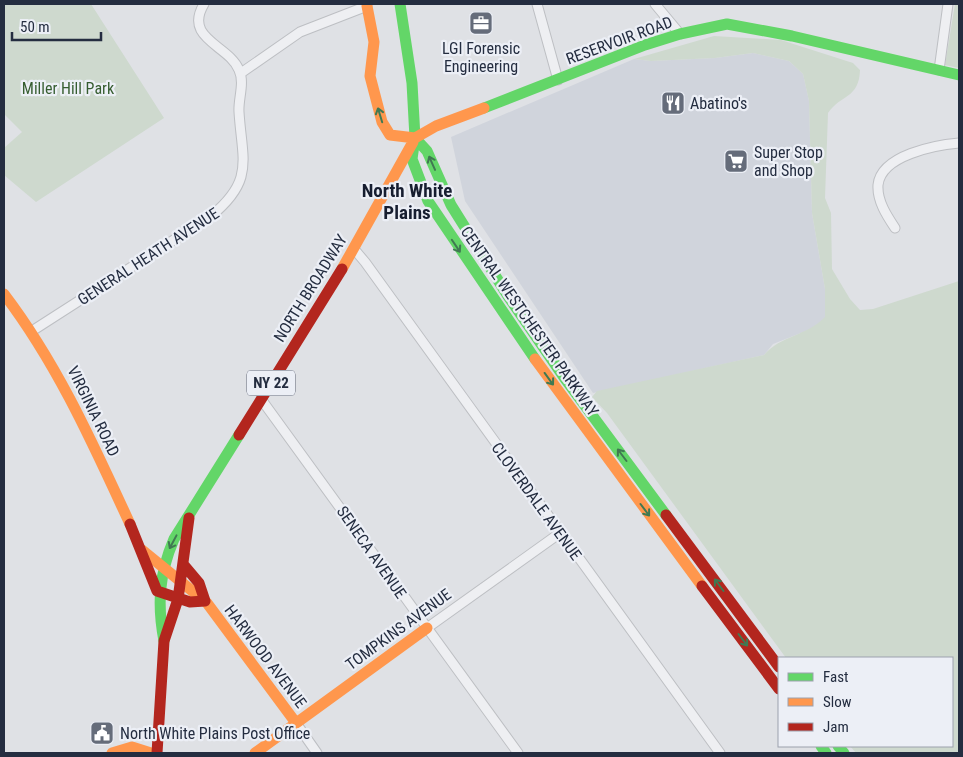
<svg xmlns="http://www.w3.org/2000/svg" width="963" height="757" font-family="'Roboto Condensed',sans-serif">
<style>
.built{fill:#d0d4dc}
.green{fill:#ced9ce}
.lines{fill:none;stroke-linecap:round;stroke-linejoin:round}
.street-casing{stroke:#bdbfc3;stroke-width:11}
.street{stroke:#eeeff2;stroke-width:9}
.fast{stroke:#63d668;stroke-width:11}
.slow{stroke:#ff974d;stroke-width:11}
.jam{stroke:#b3261e;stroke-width:11}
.oneway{stroke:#407952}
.labels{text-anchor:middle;stroke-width:4.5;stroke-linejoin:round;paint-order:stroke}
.shield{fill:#eceff6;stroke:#606777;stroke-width:1}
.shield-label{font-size:15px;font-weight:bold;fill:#242d40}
.street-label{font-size:16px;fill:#242d40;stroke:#eceff6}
.poi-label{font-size:16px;fill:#242d40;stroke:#eceff6;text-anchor:start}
.park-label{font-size:16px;fill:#365d30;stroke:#eceff6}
.quarter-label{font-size:19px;font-weight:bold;fill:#171e30;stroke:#eceff6}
</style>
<rect width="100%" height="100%" fill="#dfe1e5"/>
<path class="built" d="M753,53L789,61L803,74L809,101L812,213L825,289V318L816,327L773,344L764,355L593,393L465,201L451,137L634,59L651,61L715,58Z"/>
<path class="green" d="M4,4H91L164,118L36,202L4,175V148L22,132L4,114Z
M955,4H959V68L945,65Z
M714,36L781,40L853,63L860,70C859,99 841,94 828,113L825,198L831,213L832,269L850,299L860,310L873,309L959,281V753H856L850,746H952V658H786L607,413L592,397L597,391L764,355C781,335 807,336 825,317V289L812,213L809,101L803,74L789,61L753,53L715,58L651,61L634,59Z"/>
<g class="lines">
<g class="street-casing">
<path id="street" d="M537,4L558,80
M655,4L680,34
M939,70L948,4
M241,73L300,32L367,6L366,4
M895,228C887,216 877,201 878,185C881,155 936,145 959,143
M354,249L365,262L720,753
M32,331L211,216C255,180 242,160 239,112C238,99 245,83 239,70C229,45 183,39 204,4
M261,399L518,753
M427,628L560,533
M296,723L317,753"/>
</g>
<use href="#street" class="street"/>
<path class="fast" d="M400,4L412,83L415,138L412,159L428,201L535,359
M484,108L645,45L680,34L727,24L792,36L959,75
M415,138L427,151L451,205L508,296L566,380L666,515
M164,641C157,604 159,574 174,539L239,435
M821,746L826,753
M838,746L844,753"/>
<path class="slow" d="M367,6L374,42L370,76L382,122L390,135L415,138L436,126L484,108
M342,269L413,142
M4,294C58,365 93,444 130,524
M535,359L702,586
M142,550L207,603L296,723
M112,753L132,747L151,753
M255,753L427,628"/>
<path class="jam" d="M239,435L342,269
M666,515L779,667
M130,524L157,591L190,602L205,601
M183,564L199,583L205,601
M702,586L779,689
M157,753L164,641L178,599L189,518"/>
</g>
<defs><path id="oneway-shaft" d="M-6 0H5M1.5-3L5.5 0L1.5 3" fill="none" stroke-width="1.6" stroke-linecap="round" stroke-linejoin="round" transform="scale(1.25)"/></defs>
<g class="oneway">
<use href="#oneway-shaft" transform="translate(380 115) rotate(-107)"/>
<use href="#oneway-shaft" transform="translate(432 163) rotate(-114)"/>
<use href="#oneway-shaft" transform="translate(456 246) rotate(56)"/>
<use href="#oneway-shaft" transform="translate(549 379) rotate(54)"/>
<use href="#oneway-shaft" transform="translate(622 455) rotate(-127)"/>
<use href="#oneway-shaft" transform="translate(645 510) rotate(53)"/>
<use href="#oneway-shaft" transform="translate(173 542) rotate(118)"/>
<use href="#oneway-shaft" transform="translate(719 585) rotate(-127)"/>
<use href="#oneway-shaft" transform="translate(743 640) rotate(53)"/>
</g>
<defs>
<g id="office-square" transform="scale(1.25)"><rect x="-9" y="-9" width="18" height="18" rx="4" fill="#656c7a" stroke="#eceff6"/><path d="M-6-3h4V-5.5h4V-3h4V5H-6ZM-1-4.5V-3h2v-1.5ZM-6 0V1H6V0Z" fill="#fff"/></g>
<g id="restaurant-square" transform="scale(1.25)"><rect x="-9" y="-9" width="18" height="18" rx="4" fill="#656c7a" stroke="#eceff6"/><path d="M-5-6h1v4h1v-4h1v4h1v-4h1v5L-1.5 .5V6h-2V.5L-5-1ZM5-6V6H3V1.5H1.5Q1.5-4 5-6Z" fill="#fff"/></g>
<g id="supermarket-square" transform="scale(1.25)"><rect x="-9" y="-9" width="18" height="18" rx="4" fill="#656c7a" stroke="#eceff6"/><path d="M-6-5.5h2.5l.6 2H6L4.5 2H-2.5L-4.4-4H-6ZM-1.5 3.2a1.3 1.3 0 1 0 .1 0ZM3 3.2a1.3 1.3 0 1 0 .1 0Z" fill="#fff"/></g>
<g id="civic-square" transform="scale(1.25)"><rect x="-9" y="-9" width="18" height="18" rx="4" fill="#656c7a" stroke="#eceff6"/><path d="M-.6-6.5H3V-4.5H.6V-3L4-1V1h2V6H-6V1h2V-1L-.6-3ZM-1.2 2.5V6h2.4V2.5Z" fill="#fff"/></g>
</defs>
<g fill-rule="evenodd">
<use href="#office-square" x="481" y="23"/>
<use href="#restaurant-square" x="673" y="103"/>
<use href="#supermarket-square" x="736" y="161"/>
<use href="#civic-square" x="102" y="733"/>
</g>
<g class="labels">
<rect class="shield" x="247" y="370.5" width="48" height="25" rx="4"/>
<g class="shield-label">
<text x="271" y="388">NY 22</text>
</g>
<g class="street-label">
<text transform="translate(619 40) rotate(-20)" y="6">RESERVOIR ROAD</text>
<text transform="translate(148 256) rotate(-33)" y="6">GENERAL HEATH AVENUE</text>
<text transform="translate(310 288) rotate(-58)" y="6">NORTH BROADWAY</text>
<text transform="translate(530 321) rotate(55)" y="6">CENTRAL WESTCHESTER PARKWAY</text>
<text transform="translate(94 411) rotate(64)" y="6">VIRGINIA ROAD</text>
<text transform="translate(537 501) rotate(54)" y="6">CLOVERDALE AVENUE</text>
<text transform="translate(372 552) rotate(55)" y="6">SENECA AVENUE</text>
<text transform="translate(398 629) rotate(-36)" y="6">TOMPKINS AVENUE</text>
<text transform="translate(266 656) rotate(53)" y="6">HARWOOD AVENUE</text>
</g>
<g class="poi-label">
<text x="481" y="54" text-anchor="middle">LGI Forensic<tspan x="481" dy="18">Engineering</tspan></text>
<text x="690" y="109">Abatino's</text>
<text x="754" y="158">Super Stop<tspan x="754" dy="18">and Shop</tspan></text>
<text x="120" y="739">North White Plains Post Office</text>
</g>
<g class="park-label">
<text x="68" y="94">Miller Hill Park</text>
</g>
<g class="quarter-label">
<text x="407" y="197">North White<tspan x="407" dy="22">Plains</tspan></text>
</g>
</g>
<rect width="963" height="757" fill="none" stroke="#242d40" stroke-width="10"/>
<rect x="778" y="657" width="175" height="90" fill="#eceff6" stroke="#9ca1ad"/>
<rect x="788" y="673" width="25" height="8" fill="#63d668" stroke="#9ca1ad"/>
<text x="823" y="682" font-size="15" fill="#242d40">Fast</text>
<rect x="788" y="698" width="25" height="8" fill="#ff974d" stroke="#9ca1ad"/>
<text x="823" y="707" font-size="15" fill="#242d40">Slow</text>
<rect x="788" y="723" width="25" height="8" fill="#b3261e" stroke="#9ca1ad"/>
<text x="823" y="732" font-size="15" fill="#242d40">Jam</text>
<path d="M12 32v8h89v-8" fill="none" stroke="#242d40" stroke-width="2.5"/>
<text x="20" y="32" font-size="15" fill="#242d40" stroke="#eceff6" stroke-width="4" paint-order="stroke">50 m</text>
</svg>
